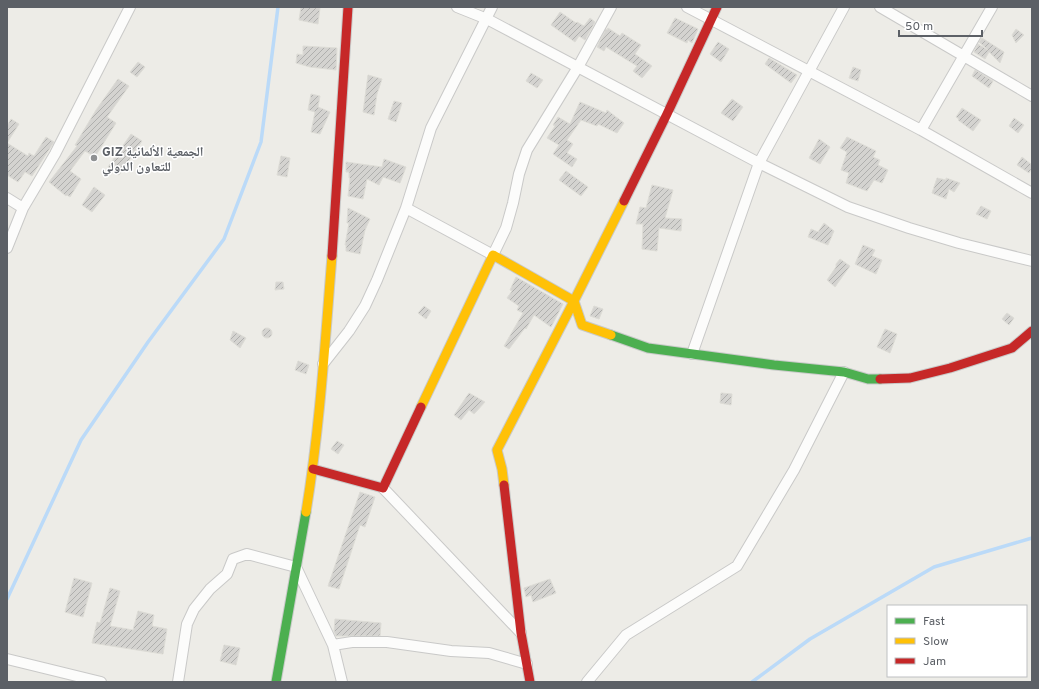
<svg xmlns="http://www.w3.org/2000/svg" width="1039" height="689" font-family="Overpass,'Noto Naskh Arabic',sans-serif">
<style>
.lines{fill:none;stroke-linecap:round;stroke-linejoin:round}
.stream{stroke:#bbdaf8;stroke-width:3.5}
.building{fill:url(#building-hatch);stroke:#dddcd6}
.street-casing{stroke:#c9c9c8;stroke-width:12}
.fast-casing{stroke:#c9cac9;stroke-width:11}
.slow-casing{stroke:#c9cac9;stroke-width:11}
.jam-casing{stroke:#c9cac9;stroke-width:11}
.street{stroke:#fcfcfb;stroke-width:10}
.fast{stroke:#4caf50;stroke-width:9}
.slow{stroke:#ffc107;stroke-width:9}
.jam{stroke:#c62828;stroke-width:9}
.poi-dot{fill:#8f9193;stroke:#fff;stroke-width:1.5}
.labels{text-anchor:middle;stroke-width:3;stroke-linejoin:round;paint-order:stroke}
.poi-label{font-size:13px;font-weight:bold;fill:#5c6066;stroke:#fff;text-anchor:start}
</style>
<defs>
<pattern id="building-hatch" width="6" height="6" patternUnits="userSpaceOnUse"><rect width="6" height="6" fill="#d4d3d0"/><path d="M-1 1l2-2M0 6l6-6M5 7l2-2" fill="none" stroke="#afafad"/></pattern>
</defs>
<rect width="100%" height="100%" fill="#edece7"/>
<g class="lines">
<path class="stream" d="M7,599L81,440L148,342L224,239L261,142L278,7
M752,682L810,639L934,567L1032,538"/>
</g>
<path class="building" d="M301,7L320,8L318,24L299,20Z
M560,12L576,23L577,22L584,26L590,18L595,22L585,40L579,36L575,42L551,25Z
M675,18L698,29L692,43L688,40L687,43L667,33Z
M608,28L620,36L622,33L641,45L635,54L652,66L642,78L633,71L637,66L606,47L604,51L597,47L606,29L607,30Z
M1016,29L1024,35L1016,43L1012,35Z
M982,38L1004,52L1000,63L989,52L985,59L974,52L978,44L988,50L979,42Z
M718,42L729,49L721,62L710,54Z
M303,46L337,48L336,70L310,67L296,63L297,54L303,55Z
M769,58L797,75L791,83L765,64Z
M138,62L145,67L137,77L130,72Z
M853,67L861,70L858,81L849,78Z
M975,70L993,81L989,88L972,76Z
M531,73L543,80L537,88L526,81Z
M368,75L382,79L377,94L374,115L363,112Z
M118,79L129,86L107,117L116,123L95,157L85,151L70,171L81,179L70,197L67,195L66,196L49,182L77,146L75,145L96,110Z
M311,94L320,96L318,107L330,112L320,134L311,132L315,112L308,110Z
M732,99L743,107L733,121L721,113Z
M394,101L402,103L396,122L388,119Z
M580,102L606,113L607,110L624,123L617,133L598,124L597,126L581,120L567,140L573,144L567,153L577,159L572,167L553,154L559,145L547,138L555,126L553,125L558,117L570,124Z
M962,108L981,120L973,131L958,120L959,119L956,117Z
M1014,118L1024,125L1018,133L1009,126Z
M11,119L19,124L7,143L28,156L29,153L34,156L46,137L54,142L32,176L25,172L18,182L7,175V126Z
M131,134L142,141L119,175L108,167Z
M847,137L876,151L873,157L880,160L878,165L888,170L882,183L874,180L867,191L846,183L849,173L841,170L847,152L840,148Z
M819,139L830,147L820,164L809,158Z
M281,156L290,158L287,177L277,175Z
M1022,157L1032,165V168L1029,173L1017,165Z
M384,159L406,167L400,183L383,177L379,185L367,179L363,199L348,196L350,178H349V172H346V162L382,167Z
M566,171L588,187L581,196L559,180Z
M937,178L946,180V178L960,183L954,192L949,189L946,199L932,193Z
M652,185L673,190L665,218L682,219L681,231L659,228L657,251L642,249L643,224H636L640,207L646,208Z
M94,187L105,195L92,212L82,205Z
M981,206L991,211L987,219L976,214Z
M348,208L370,219L365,230L360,254L346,251V245H345L349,223H347Z
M824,223L834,231L828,245L808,237L811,229L818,232Z
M863,245L875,250L872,256L882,260L876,274L855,264Z
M840,259L850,266L835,287L827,280L836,267V264Z
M516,277L563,304L551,327L534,315L526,329L525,328L509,349L504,346L523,313L517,310L519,306L507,298L512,291L510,290Z
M276,282H283L284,289L275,290Z
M424,306L431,311L426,319L418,313Z
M594,306L603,309L599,319L590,316Z
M1007,313L1014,318L1009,325L1002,319Z
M262 333a5 5 0 1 1 10 0a5 5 0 1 1-10 0Z
M885,329L897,334L890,353L877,347Z
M233,331L246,338L240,348L230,340Z
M298,361L309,365L306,374L295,370Z
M469,393L485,402L474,414L469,410L461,420L454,415Z
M721,393L732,394L731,405L720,403Z
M337,441L344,445L338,454L331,449Z
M360,492L375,497L365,527L360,525L339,589L328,586Z
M74,578L92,583L83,617L65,612Z
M550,579L556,593L533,602L531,595L526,597L524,588Z
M110,588L120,591L110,626L133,630L138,611L154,615L152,626L167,629L163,654L92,643L97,622L100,623Z
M335,619L381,623L380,636H336L334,631Z
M224,645L240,648L236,665L220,661Z"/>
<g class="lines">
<g class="street-casing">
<path id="street" d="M457,7L487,19L759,163L848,207L909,228L959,243L1032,261
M687,7L921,130L1032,193
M880,7L1032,96
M921,130L992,7
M7,198L23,208
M406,208L493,255L506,228L513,203L519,174L527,150L578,67L611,7
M7,248L23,208L55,154L130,7
M692,354L759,163L844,7
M323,364L349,331L365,306L377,280L406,208L431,128L492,7
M383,488L521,633
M333,645L352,642H387L451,651L489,653L527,664
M7,659L101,682
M178,682L187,624L194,609L210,589L227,574L233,559L247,554L296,567L333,645L342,682
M587,682L626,635L737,566L794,470L844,372"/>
</g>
<g class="fast-casing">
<path id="fast" d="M611,335L648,348L774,365L844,372L868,379H880
M276,682L306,512"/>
</g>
<g class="slow-casing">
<path id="slow" d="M421,407L493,255L574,301L582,325L611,335
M504,485L502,469L497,450L574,301L624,201
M306,512C320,427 325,342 332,256"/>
</g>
<g class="jam-casing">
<path id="jam" d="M624,201L667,114L717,7
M332,256L348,7
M880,379L910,378L950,368L1012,348L1032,331
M313,469L383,488L421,407
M504,485L521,633L530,682"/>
</g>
<use href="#street" class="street"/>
<use href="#fast" class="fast"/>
<use href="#slow" class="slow"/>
<use href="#jam" class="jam"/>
</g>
<circle class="poi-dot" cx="94" cy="158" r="4"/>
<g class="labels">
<g class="poi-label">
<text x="102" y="156">GIZ الجمعية الألمانية<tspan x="102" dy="15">للتعاون الدولي</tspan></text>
</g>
</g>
<rect width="1039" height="689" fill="none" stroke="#5c6066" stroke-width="16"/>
<rect x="887" y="605" width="140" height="72" fill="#ffffff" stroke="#bebfc2"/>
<rect x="895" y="618" width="20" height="6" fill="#4caf50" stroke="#bebfc2"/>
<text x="923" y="625" font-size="12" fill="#5c6066">Fast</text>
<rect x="895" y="638" width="20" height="6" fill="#ffc107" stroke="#bebfc2"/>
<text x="923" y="645" font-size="12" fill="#5c6066">Slow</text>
<rect x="895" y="658" width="20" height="6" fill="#c62828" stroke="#bebfc2"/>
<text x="923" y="665" font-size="12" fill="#5c6066">Jam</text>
<path d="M899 30v6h83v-6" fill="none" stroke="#5c6066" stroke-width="2"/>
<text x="905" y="30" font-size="12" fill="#5c6066" stroke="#ffffff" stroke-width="3" paint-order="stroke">50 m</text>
</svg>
